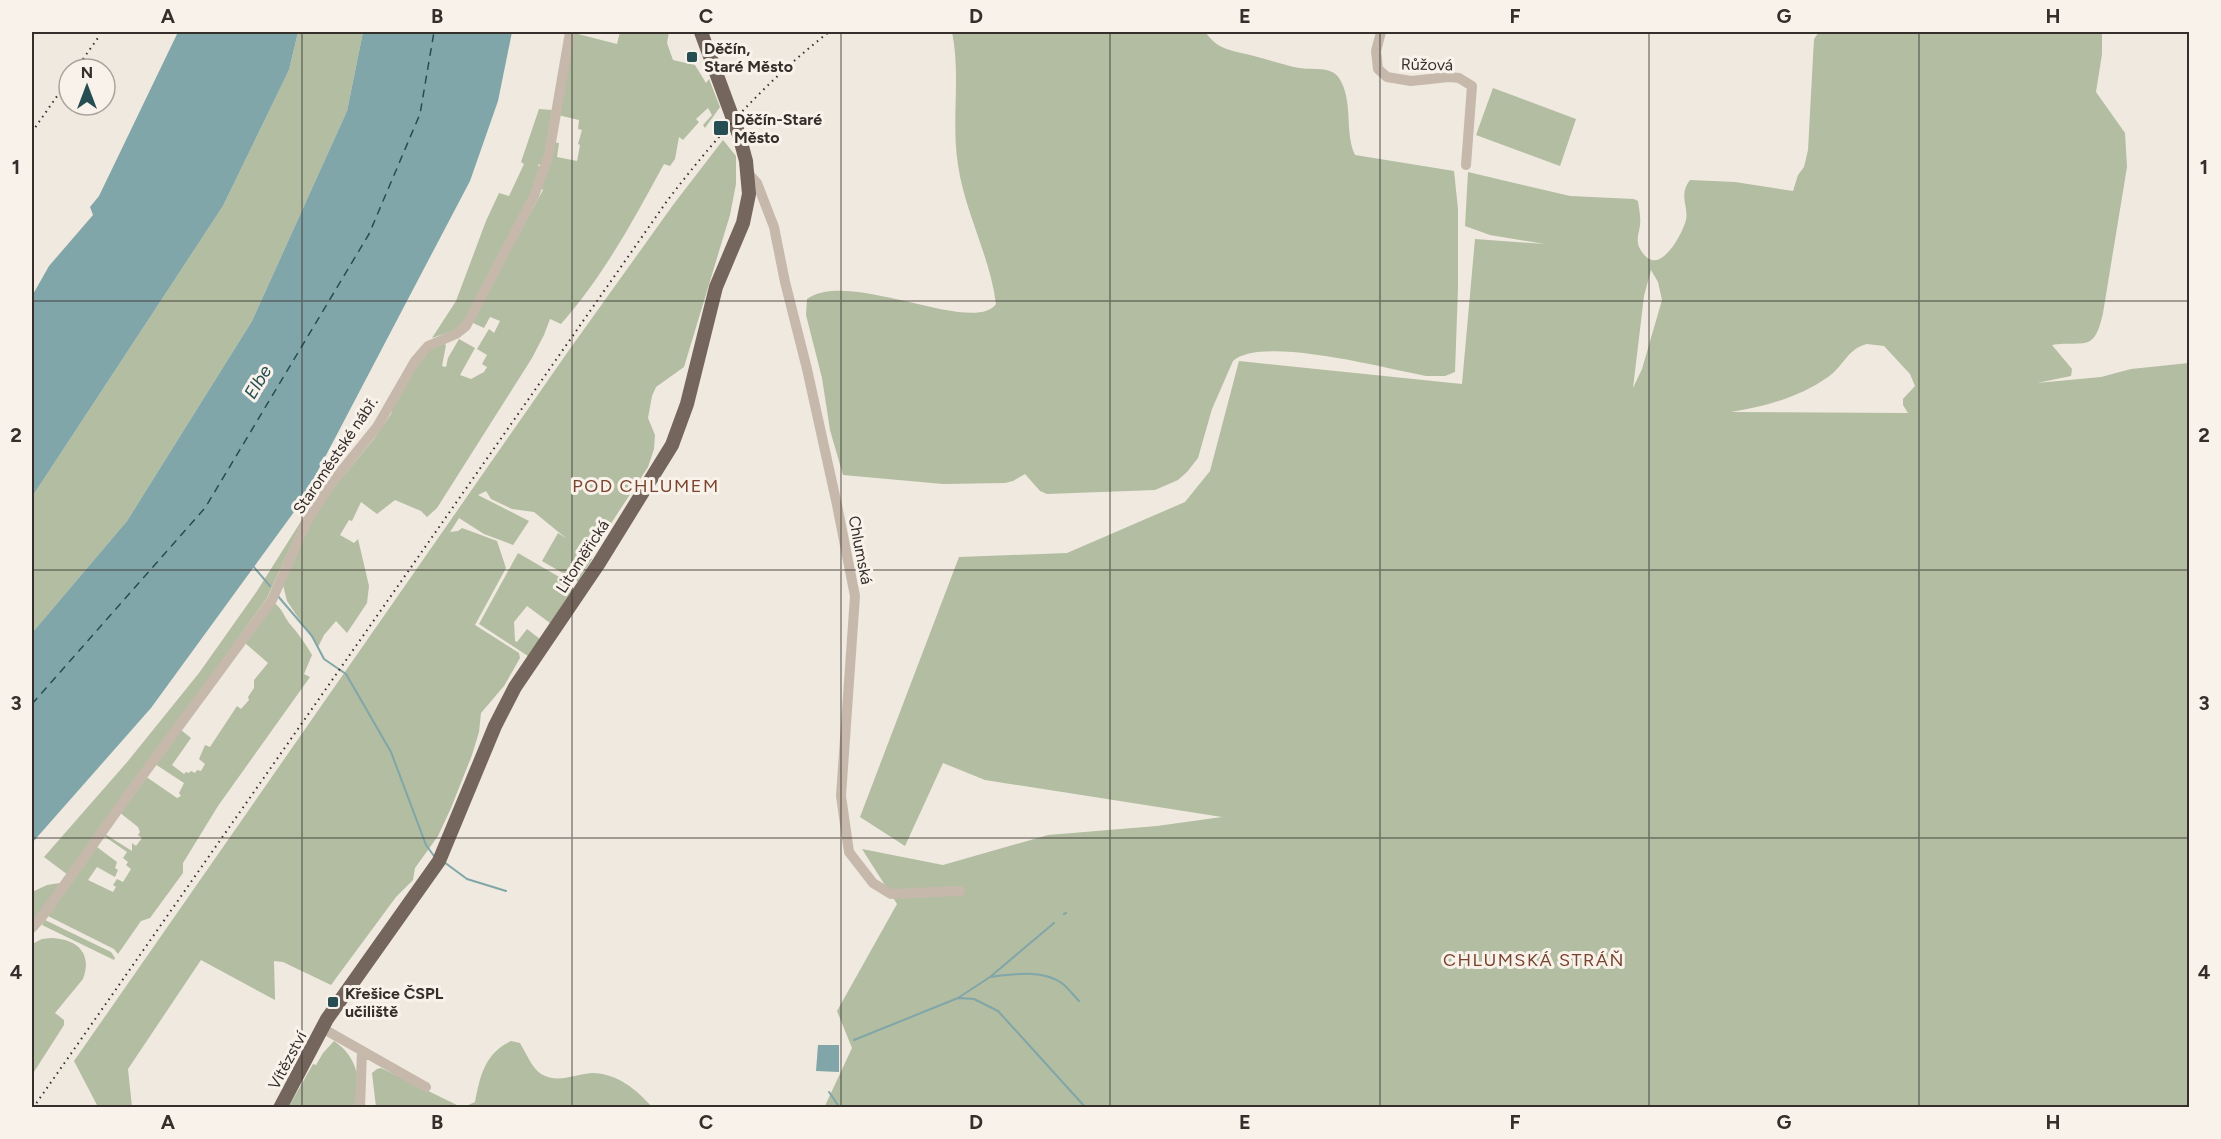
<svg xmlns="http://www.w3.org/2000/svg" width="2221" height="1139" font-family="Figtree,sans-serif">
<style>
.green{fill:#b2bda1;fill-rule:evenodd}
.water{fill:#81a6a9}
.lines{fill:none;stroke-linecap:round;stroke-linejoin:round}
.stream{stroke:#81a6a9;stroke-width:2}
.ferry{stroke:#254d52;stroke-width:1.5;stroke-dasharray:8 6;stroke-linecap:butt}
.minor{stroke:#c6b9ac;stroke-width:10}
.major{stroke:#75665d;stroke-width:14}
.rail{stroke:#352e2a;stroke-width:2;stroke-dasharray:1.5 4.5;stroke-linecap:butt}
.grid{fill:none;stroke:#352e2a;stroke-width:1.5;stroke-opacity:0.55}
.poi-dot{fill:#254d52;stroke:#f8f2eb;stroke-width:2}
.labels{text-anchor:middle;stroke-width:6;stroke-linejoin:round;paint-order:stroke}
.poi-label{font-size:16px;font-weight:bold;fill:#352e2a;stroke:#f8f2eb;text-anchor:start}
.street-label{font-size:16px;fill:#352e2a;stroke:#f8f2eb}
.water-label{font-size:18px;font-style:italic;fill:#254d52;stroke:#f8f2eb}
.neighbourhood-label{font-size:18px;letter-spacing:1.5px;fill:#7a432d;stroke:#f8f2eb}
.neatline{fill:none;stroke:#352e2a;stroke-width:2}
.grid-label{font-size:20px;text-anchor:middle;font-weight:bold;fill:#352e2a}
</style>
<rect width="100%" height="100%" fill="#f0e9df"/>
<path class="green" d="M298,32H363L347,111L252,321L127,521L32,633V497L223,206L289,70Z
M620,32H669L667,43L673,60L695,65L706,83L709,79L720,107L705,128L703,125L712,115L708,108L696,119L699,122L683,140L679,137L675,159L670,166L664,164C633,221 604,275 561,324L550,319L544,335L532,358L437,508L427,517L421,511L395,500L377,514L361,502L352,521L349,520L340,535L354,543L358,539L369,586L367,603L347,633L336,621L324,635L318,647L287,601L283,585L297,551L322,502L374,439L391,414L396,394L422,353L443,343L446,345L442,366L446,367L448,358L459,339L475,348L460,375L471,379L484,372L487,367L482,364L487,355L477,349L489,329L494,333L500,321L490,317L484,328L471,322L543,190L541,188L552,142L559,143L557,157L577,161L580,145L578,144L582,130L578,129L579,120L558,115L574,33L617,44Z
M952,32H1205C1210,38 1215,44 1222,47C1232,52 1244,53 1254,56C1269,60 1284,65 1299,68C1311,70 1332,66 1339,78C1354,101 1344,132 1355,155L1454,171L1458,209V288L1455,372L1445,376H1426C1387,369 1262,335 1233,361L1212,409L1198,458L1187,472L1178,480L1155,490L1047,494L1040,491L1025,474L1013,481L1005,483L943,484L843,475L830,430L822,378L806,315L807,299C848,268 974,336 996,304C990,256 965,213 958,165C951,121 961,75 952,32Z
M1819,32H2102V54L2096,92L2125,133L2127,167L2103,313C2094,354 2085,340 2052,345L2072,369L2071,376L2037,383L2101,377L2131,369L2189,363V1107L824,1108L852,1048L837,1011L897,904L862,849L943,865L1048,835L1157,826L1222,817L985,780L943,763L905,846L860,817L959,557L1067,553L1185,502L1210,471L1239,361L1462,384L1475,239L1545,244L1490,235L1465,226L1468,172L1570,196L1634,199L1638,201C1639,209 1641,217 1640,225C1639,233 1636,239 1639,247C1642,253 1647,259 1652,260C1666,264 1683,232 1686,220C1689,206 1678,196 1690,180L1735,182L1793,191L1798,175L1804,167L1808,150L1814,39ZM1651,270L1658,282L1662,300L1642,369L1633,388L1644,296ZM1867,344L1884,346L1910,374L1915,386L1903,399V405L1908,413L1731,412C1764,407 1800,397 1828,377C1843,367 1848,348 1867,344Z
M1493,88L1576,119L1560,166L1476,135Z
M539,109L552,110L543,163L538,165L541,170L536,184L464,322L455,330L432,338L456,301L486,221L499,193L509,196L524,164L521,162Z
M723,140L736,156V184L730,215L684,367L656,387L652,396L648,418L655,435L654,449L648,467L589,557L592,559L578,582L542,561L558,533L567,539L534,512L512,509L491,499L486,491L478,495L529,521L513,545L484,534L459,518L450,532L458,531L462,528L497,541L506,568L475,625L519,653L520,658L504,686L481,713L479,732L472,755L451,808L438,836L415,868L413,880L396,897L331,985L283,962L274,961L275,1000L201,960L128,1069L132,1107H98L74,1061L567,353L673,205Z
M305,515L267,598L68,875L44,857L128,761L199,673L257,591Z
M518,553L573,585V589L550,623L527,606L514,622L515,641L517,642L527,629L540,639L528,656L479,624Z
M274,603C282,608 284,616 289,623C298,633 305,643 312,655L304,674L310,677L218,806L183,863V873L150,918L141,921L118,954L114,949L48,916L97,847L117,862L115,868L118,870L115,877L97,867L88,880L113,892L116,887L113,885L117,879L123,882L131,869L126,865L128,862L123,858L127,852L104,836L105,834L132,851V843L136,846L142,838L138,835L140,832L138,827L119,812L145,776L177,798L181,796L179,793L184,783L155,764L181,730L191,738L172,765L184,774L186,772L189,773L191,771L195,773L197,770L201,771L205,764L199,759L205,745L210,747L237,706L241,709L249,700L248,697L254,688V680L268,663L245,643Z
M60,883L32,925V892L47,885Z
M45,920L111,952L115,958L114,960L42,925Z
M51,938C76,939 93,952 83,979L55,1013L64,1020V1025L32,1075V944L42,939Z
M334,1041C359,1058 359,1080 360,1107L288,1108L313,1064L316,1065L323,1053Z
M511,1041L520,1043C526,1053 532,1068 541,1074C558,1084 575,1074 592,1073C617,1073 637,1090 652,1107H464L475,1102C480,1076 485,1053 511,1041Z
M381,1068L461,1107H376L372,1073L377,1069Z"/>
<path class="water" d="M178,32H298L289,70L223,206L32,497V296L49,266L93,215L90,207L99,196Z
M363,32H512L498,101L470,181L302,501L151,708L32,843V633L127,521L252,321L347,111Z
M818,1045H839V1072L816,1071Z"/>
<g class="lines">
<path class="stream" d="M253,566L270,586
M277,595L312,636L324,659L346,674L391,752L426,845L434,856
M444,862L467,879L506,891
M1064,914L1066,913
M990,977C1013,974 1043,969 1063,984C1069,989 1074,996 1079,1001
M958,998L974,999L998,1011L1086,1108
M854,1040L958,998L990,977L1054,923
M829,1092L840,1108"/>
<path class="ferry" d="M32,704L205,508L369,234L420,114L434,32"/>
<path class="minor" d="M1381,32L1376,51L1378,69L1387,77L1411,81L1449,77L1459,78L1472,86L1466,165
M748,173L757,183L774,227L785,282L807,369L837,505L855,596L841,796L849,852L873,883L891,894L960,891
M32,928L41,918L126,798L272,600L306,523L330,485L377,427L415,361L428,346L456,334L466,326L534,196L549,154L570,32
M322,1028L426,1087
M360,1108L362,1051"/>
<path class="major" d="M280,1108L327,1019L439,861L495,726L515,687L599,563L672,445L687,404L716,287L743,223L749,194L746,161L739,135L701,32"/>
<path class="rail" d="M76,69L100,35
M32,132L69,79
M33,1108L667,201C715,138 766,81 829,32"/>
</g>
<path class="grid" d="M302,32V1108M572,32V1108M841,32V1108M1110,32V1108M1380,32V1108M1649,32V1108M1919,32V1108M32,301H2190M32,570H2190M32,838H2190"/>
<g class="poi-dot">
<rect x="686" y="51" width="12" height="12" rx="3"/>
<rect x="713" y="120" width="16" height="16" rx="3"/>
<rect x="327" y="996" width="12" height="12" rx="3"/>
</g>
<g class="labels">
<g class="poi-label">
<text x="704" y="54">Děčín,<tspan x="704" dy="18">Staré Město</tspan></text>
<text x="734" y="125">Děčín-Staré<tspan x="734" dy="18">Město</tspan></text>
<text x="345" y="999">Křešice ČSPL<tspan x="345" dy="18">učiliště</tspan></text>
</g>
<g class="street-label">
<text transform="translate(1427 64) rotate(1)" y="6">Růžová</text>
<text transform="translate(335 455) rotate(-56)" y="6">Staroměstské nábř.</text>
<text transform="translate(861 550) rotate(79)" y="6">Chlumská</text>
<text transform="translate(582 556) rotate(-57)" y="6">Litoměřická</text>
<text transform="translate(287 1060) rotate(-62)" y="6">Vítězství</text>
</g>
<g class="water-label">
<text transform="translate(258 382) rotate(-59)" y="6">Elbe</text>
</g>
<g class="neighbourhood-label">
<text x="646" y="492">POD CHLUMEM</text>
<text x="1534" y="966">CHLUMSKÁ STRÁŇ</text>
</g>
</g>
<rect width="2221" height="1139" fill="none" stroke="#f8f2eb" stroke-width="66"/>
<g transform="translate(87 87)"><circle r="28" fill="#f8f2eb" stroke="#aaa49e" stroke-width="1.5"/>
<path d="M0-4.5L10 22L0 15L-10 22Z" fill="#254d52"/>
<text y="-9" font-size="16" font-weight="bold" text-anchor="middle" fill="#352e2a">N</text>
</g>
<rect x="33" y="33" width="2155" height="1073" class="neatline"/>
<g class="grid-label">
<text x="168" y="23">A</text>
<text x="437" y="23">B</text>
<text x="706" y="23">C</text>
<text x="976" y="23">D</text>
<text x="1245" y="23">E</text>
<text x="1515" y="23">F</text>
<text x="1784" y="23">G</text>
<text x="2053" y="23">H</text>
<text x="16" y="174">1</text>
<text x="2204" y="174">1</text>
<text x="16" y="442">2</text>
<text x="2204" y="442">2</text>
<text x="16" y="710">3</text>
<text x="2204" y="710">3</text>
<text x="16" y="979">4</text>
<text x="2204" y="979">4</text>
<text x="168" y="1129">A</text>
<text x="437" y="1129">B</text>
<text x="706" y="1129">C</text>
<text x="976" y="1129">D</text>
<text x="1245" y="1129">E</text>
<text x="1515" y="1129">F</text>
<text x="1784" y="1129">G</text>
<text x="2053" y="1129">H</text>
</g>
</svg>
